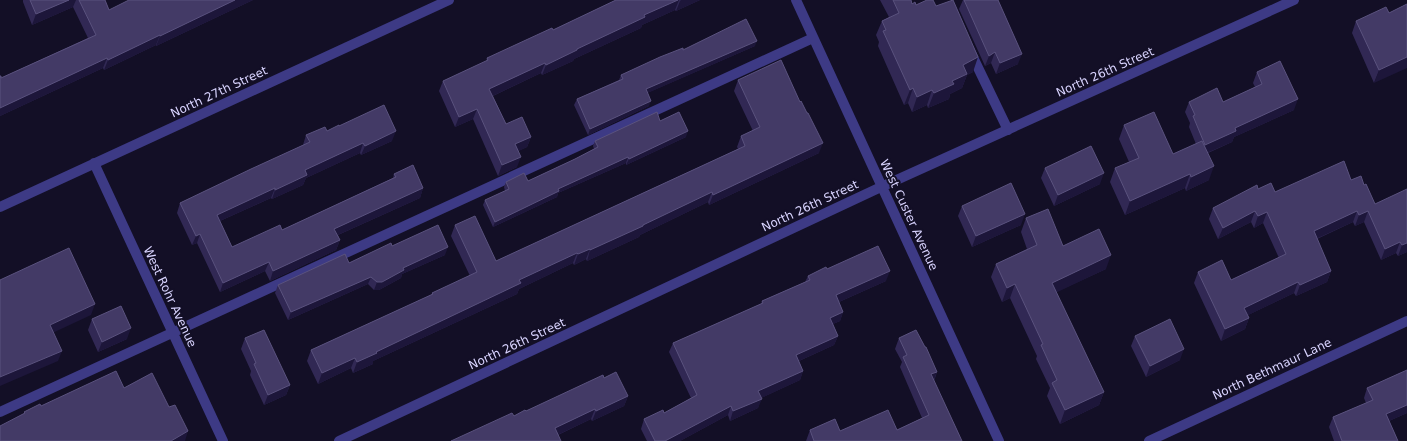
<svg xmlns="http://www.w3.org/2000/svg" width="1407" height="441" font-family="'DejaVu Sans',sans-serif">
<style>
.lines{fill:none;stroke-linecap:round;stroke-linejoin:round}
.minor{stroke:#3d3a85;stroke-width:10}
.wall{fill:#312854}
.shaded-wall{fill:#1d163a}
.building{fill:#433a66;stroke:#5a527e}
.labels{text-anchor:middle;stroke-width:4;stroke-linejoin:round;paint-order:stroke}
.street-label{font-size:12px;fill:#d9d4ff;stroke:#130f26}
</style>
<rect width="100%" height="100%" fill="#130f26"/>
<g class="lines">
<path class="minor" d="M796,0L999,441
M970,51L1008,130
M94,163L223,441
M0,207L449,0
M0,412L813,38
M339,441L881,187L1294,0
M1149,441L1407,321"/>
</g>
<path class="wall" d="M23,0H105L109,10L253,0L156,46V45L104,70L103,68L0,116V76L1,78L88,38L73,7L32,25L23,2Z
M616,0H700L676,11L675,10L642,25L641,28L574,59L573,61L542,75L541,73L493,96L506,124L531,137L527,147L518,151L517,167L498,176L473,119L455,127L439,91L443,81L486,62L487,58L553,30Z
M880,0H911L912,4L916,5L936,6L973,72L967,75L962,88L950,94L949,99L928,108L927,105L912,112L908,103L904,105L878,46L879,42L876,35L882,21L889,17Z
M963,0H998L1018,64L996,74L991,63L985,66L959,9Z
M1407,4L1374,83L1352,33L1356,21L1389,13Z
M755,46L647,93L649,106L588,135L574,105L577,99L619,80L621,75L683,50Z
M1257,72L1294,110L1234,137L1232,142L1208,153L1209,180L1186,191L1185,188L1125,215L1110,182L1115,168L1129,162L1119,139L1124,125L1173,154L1196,144L1189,127L1190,123L1185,112L1189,102H1223L1255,87L1253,83Z
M738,80L819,153L709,205L708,202L640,235L639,237L587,261L586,259L574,265L573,263L519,289L517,294L373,361V364L353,373L351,368L318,384L307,361L311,350L431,295L432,293L470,276L451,236L455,225L496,261L738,149L737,147L741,136L753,131L734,91Z
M660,121L686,137L626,165V163L558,193L557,197L493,227L483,205L485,200L505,191L504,187L506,182L528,181L575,159L594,149L593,146L595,141Z
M339,126L392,141L361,155L360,153L306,178L303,185L272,199L271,198L220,221L232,247L282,230L393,178L394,174L423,188L420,198L338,235L340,240L336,250L270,281L265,271L220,292L197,243L192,245L177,213L180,203L303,145L306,135L327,131Z
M1045,168L1100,184L1054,206L1041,178Z
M1351,180L1364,185L1375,204L1407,252L1398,256L1396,253L1381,260L1364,222L1355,226L1353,222L1317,239L1331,271L1327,282L1296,296L1294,293L1248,315L1249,318L1245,329L1221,341L1194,283L1198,272L1231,280L1279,258L1263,223L1254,228L1251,222L1218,239L1209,219L1213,208L1258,189L1275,192Z
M962,206L1021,225L972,247L958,216Z
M1026,218L1063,246L1106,269L1056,292L1104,392L1099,405L1060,424L1047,396L1050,388L1036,359L1037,356L1010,298L1002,302L991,277L996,264L1027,249L1021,232Z
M392,246L445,255L402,274L401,278L379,290H374L368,284L288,320L275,293L278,285L349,263Z
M827,269L886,281L839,302L843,312L840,321L833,324L838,336L834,345L799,361L803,371L800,380L761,398L758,408L730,421L728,415L680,441H647L641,429L644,419L664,413L691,398L669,352L673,343L761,304L762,301L805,282L808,276Z
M92,319L127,339L98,352L88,330Z
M1135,336L1180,360L1146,377L1131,346Z
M245,338L290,385L286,395L264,405L250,375L251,371L241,349Z
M899,338L937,372L934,381L962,441H806L810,430L840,431L897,430L922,418L900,367L902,362L895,349Z
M1407,370V413L1389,421L1398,441H1334L1329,427L1333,417L1366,403L1364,398L1367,388Z
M604,378L628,396L624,406L592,421L591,419L558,435L514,416L526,411Z"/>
<path class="shaded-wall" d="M69,0H76L73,7L32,25L36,14Z
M235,0H253L156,46L160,36Z
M678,0H679L675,10L642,25L641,28L574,59L573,61L542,75L546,65L644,15Z
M681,0H700L676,11L680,1Z
M160,35L156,45L104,70L108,60Z
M757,41L755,46L643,95L646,89Z
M995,52L991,63L985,66L989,56Z
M1022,54L1018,64L996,74L1000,63Z
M978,57L973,72L967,75L962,88L950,94L949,99L928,108L934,93L963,65Z
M1407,57V68L1374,83L1379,70Z
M107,58L103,68L0,116V108Z
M545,63L541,73L486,99L489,89Z
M913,88L908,103L904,105L910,90Z
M932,90L927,105L912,112L917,97Z
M1298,99L1294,110L1234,137L1232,142L1202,155L1205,145L1235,128Z
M651,101L649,106L588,135L590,129Z
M477,109L473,119L455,127L459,117Z
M396,131L392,141L361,155L365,146Z
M688,131L686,137L626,165L629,159Z
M531,137L527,147L511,155L515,144Z
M363,143L360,153L306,178L303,185L272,199L275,190L305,170Z
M823,143L819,153L709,205L713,195Z
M521,157L517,167L498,176L502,165Z
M628,157L626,163L558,193L557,197L493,227L495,222L558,189Z
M1214,166L1209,180L1186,191L1191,177Z
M1104,173L1100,184L1054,206L1058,195Z
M1190,174L1185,188L1125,215L1130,201Z
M275,188L271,198L213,224L217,215Z
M423,188L420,198L331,238L334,229Z
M712,192L708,202L640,235L639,237L587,261L590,250Z
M1255,211L1251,222L1218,239L1223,228Z
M1357,211L1353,222L1309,242L1314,231Z
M1368,211L1364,222L1355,226L1359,215Z
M1267,212L1263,223L1254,228L1258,216Z
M1025,214L1021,225L972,247L976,236Z
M200,234L197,243L192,245L196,236Z
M340,240L336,250L270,281L273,271Z
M1400,242L1396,253L1381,260L1385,249Z
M1407,243V252L1398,256L1402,245Z
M448,247L445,255L402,274L401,278L379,290H374L377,282L403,268Z
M590,249L586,259L574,265L578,254Z
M577,253L573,263L519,289L517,294L373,361V364L353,373L357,362L376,352L519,280Z
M1111,255L1106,269L1047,297L1052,283Z
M269,262L265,271L220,292L223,283Z
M890,271L886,281L832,305L836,295Z
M1331,271L1327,282L1296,296L1300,285Z
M371,277L368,284L288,320L291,312Z
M1298,282L1294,293L1240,319L1244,308Z
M1015,284L1010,298L1002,302L1007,288Z
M95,304L91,315L46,336L50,325Z
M843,312L840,321L826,327L830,318Z
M1249,318L1245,329L1221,341L1225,329Z
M131,328L127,339L98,352L102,342Z
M838,336L834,345L792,364L796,355Z
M1184,349L1180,360L1146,377L1150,366Z
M62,351L58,361L0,386V377Z
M355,358L351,368L318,384L322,373Z
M803,371L800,380L755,401L758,391Z
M937,372L933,382L931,374Z
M290,385L286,395L264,405L268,395Z
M1104,392L1099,405L1060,424L1065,410Z
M628,396L624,406L592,421L596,411Z
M762,399L758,408L730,421L733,411Z
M1407,405V413L1382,424L1386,414Z
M731,406L728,415L680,441H665Z
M595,409L591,419L551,438L555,428Z
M188,431L185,441H171Z"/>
<path class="building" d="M30,0H69L36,14Z
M79,0H105L109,10L129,0H235L160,36V35L108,60L107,58L0,108V76H1V78L96,35Z
M616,0H678L644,15L645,17L577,49V50L546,65L545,63L489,89L506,124L522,117L531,137L515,144L521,157L502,165L477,109L459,117L443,81L488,60L487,58L552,28L553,30Z
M893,0H911L912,4L915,2L916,5L927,0H933L936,6L953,0L978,57L963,65L967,74L952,81L954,84L934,93L932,90L917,97L913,88L910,90L883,31L886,30L882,21L899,13Z
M964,0H998L1022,54L1000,63L995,52L989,56Z
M1407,4V57L1379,70L1356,21L1386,7L1389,13Z
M746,19L757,41L646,89L651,101L590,129L577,99L623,79L621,75L660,57L683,48V50Z
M781,60L800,102L801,101L807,113H808L823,143L713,195L712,192L643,225V226L590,250V249L578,254L577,253L519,280L521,283L376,352L377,353L357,362L355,358L322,373L311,350L433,294L432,293L477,272L455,225L475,216L496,261L745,146L741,136L760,127L738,80Z
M1280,61L1298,99L1235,128L1236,131L1205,145L1193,116L1195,115L1189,102L1217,88L1223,102L1262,84L1257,72Z
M384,105L396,131L365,146L363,143L305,170L307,175L275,190V188L217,215L232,247L280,225L282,230L396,177L394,174L413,165L423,188L334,229L340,240L273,271L269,262L223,283L200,234L196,236L180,203L251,169L310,142L306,135L325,127L327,131L339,125V126Z
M657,112L660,121L679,112L688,131L629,159L628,157L558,189L559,191L495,222L485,200L509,189L506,182L524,173L528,181L575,159L598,147L595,141Z
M1154,112L1173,154L1202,141L1214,166L1191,177L1190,174L1130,201L1115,168L1139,158L1124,125Z
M1091,146L1104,173L1058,195L1045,168Z
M1344,161L1351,180L1361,176L1364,185L1366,184L1375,204L1407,189V243L1402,245L1400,242L1385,249L1368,211L1359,215L1357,211L1314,231L1331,271L1300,285L1298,282L1244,308L1249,318L1225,329L1198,272L1222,260L1231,280L1286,254L1267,212L1258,216L1255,211L1223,228L1213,208L1257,185L1258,189L1271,183L1275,192Z
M1011,183L1025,214L976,236L962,206Z
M1048,209L1063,246L1099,229L1111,255L1052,283L1104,392L1065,410L1052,383L1057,380L1041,345L1043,344L1015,284L1007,288L996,264L1037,245L1026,218Z
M438,225L448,247L403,268L404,270L382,282H377L371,277L291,312L278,285L345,254L349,263L391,243L392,246Z
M878,246L890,271L836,295L843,312L830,318L838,336L796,355L803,371L758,391L762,399L733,411L731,406L665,441H655L644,419L663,410L664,413L697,395L673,343L763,303L762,301L810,280L808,276L826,267L827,269Z
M69,248L95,304L50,325L62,351L0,377V280Z
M121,306L131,328L102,342L92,319Z
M1170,319L1184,349L1150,366L1135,336Z
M264,330L290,385L268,395L254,364L256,363L245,338Z
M916,330L925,347H926L937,372L931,374L962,441H814L810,430L835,419L840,431L888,410L897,430L929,415L903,357L907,355L899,338Z
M1407,370V405L1386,414L1398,441H1342L1333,417L1373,400L1367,388Z
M116,371L124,388L152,373L169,407L175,405L188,431L171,441H0V426L25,413L24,412L40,404L41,406Z
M616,372L628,396L596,411L595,409L555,428L561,441H451L512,413L514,416L525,410L526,411L603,375L604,378Z"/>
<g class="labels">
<g class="street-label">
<text transform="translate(1105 72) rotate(-24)" y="4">North 26th Street</text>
<text transform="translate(219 92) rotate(-25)" y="4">North 27th Street</text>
<text transform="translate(810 206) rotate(-25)" y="4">North 26th Street</text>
<text transform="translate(909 215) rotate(65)" y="4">West Custer Avenue</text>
<text transform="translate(170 297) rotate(65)" y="4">West Rohr Avenue</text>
<text transform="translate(517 344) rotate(-25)" y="4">North 26th Street</text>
<text transform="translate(1272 369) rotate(-25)" y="4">North Bethmaur Lane</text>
</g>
</g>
</svg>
